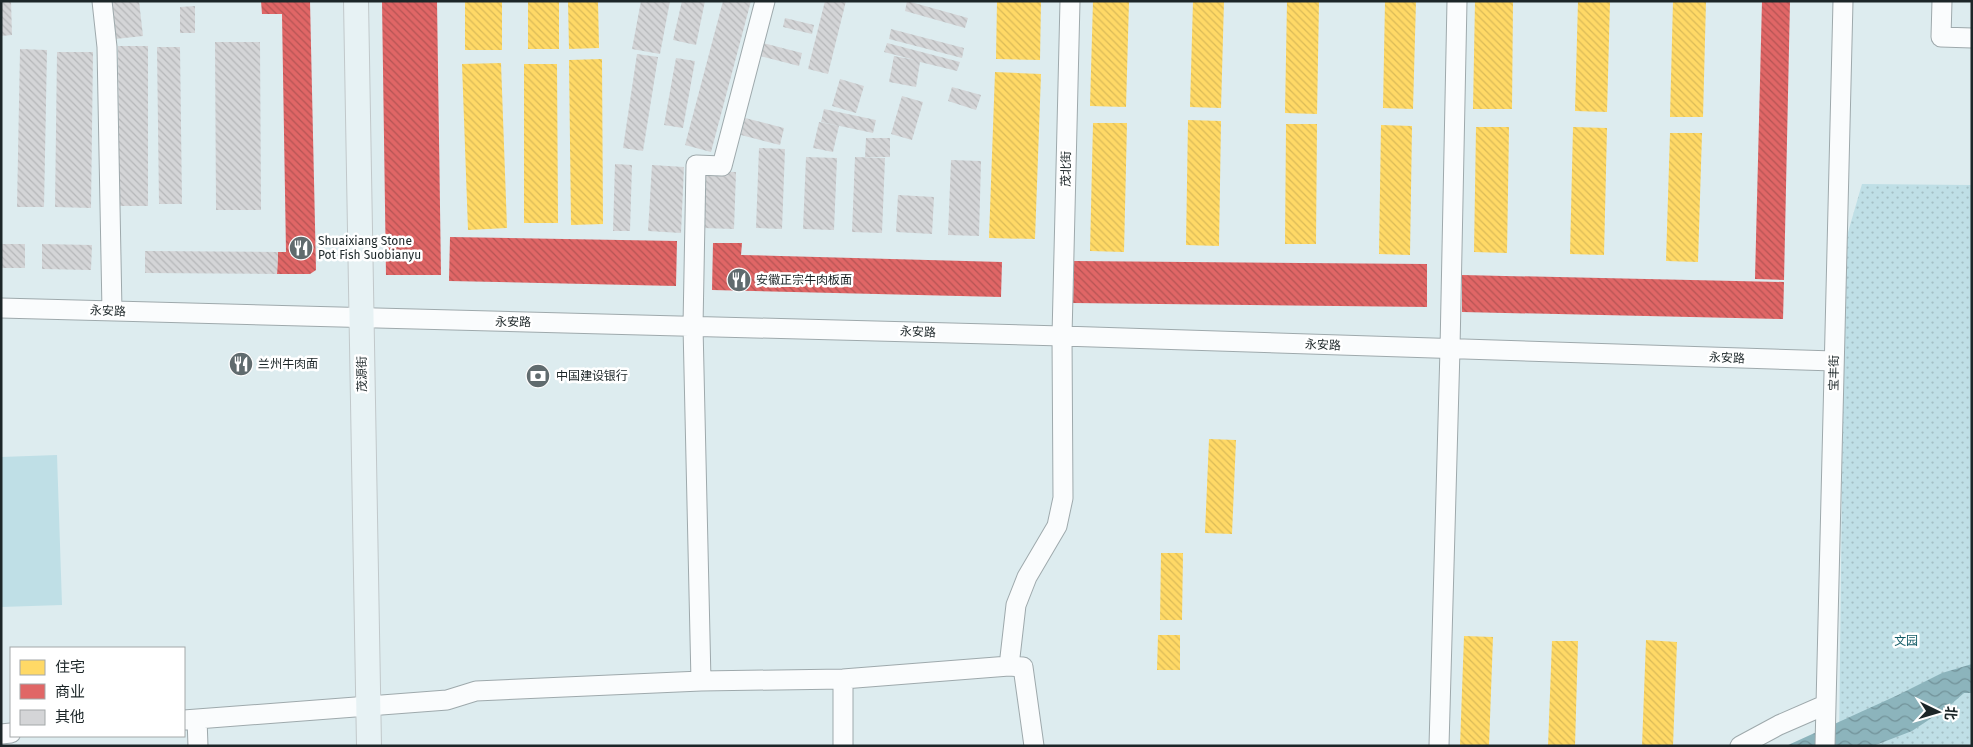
<svg xmlns="http://www.w3.org/2000/svg" width="1973" height="747" font-family="'Fira Sans','Noto Sans SC',sans-serif">
<style>
.grass{fill:#bfdfe6}
.park{fill:url(#park-dots)}
.water{fill:url(#water-waves)}
.homes{fill:url(#homes-back-hatch)}
.shops{fill:url(#shops-back-hatch)}
.building{fill:url(#building-back-hatch)}
.lines{fill:none;stroke-linecap:round;stroke-linejoin:round}
.minor-casing{stroke:#9ea9ac;stroke-width:21}
.major-casing{stroke:#c1c8ca;stroke-width:26}
.minor{stroke:#fafcfd;stroke-width:19}
.major{stroke:#e7f2f4;stroke-width:24}
.labels{text-anchor:middle;stroke-width:5;stroke-linejoin:round;paint-order:stroke}
.street-label{font-size:12px;fill:#1c2628;stroke:#fff}
.poi-label{font-size:12px;fill:#1c2628;stroke:#fff;text-anchor:start}
.park-label{font-size:12px;fill:#135b66;stroke:#fff}
</style>
<defs>
<pattern id="park-dots" width="8" height="8" patternUnits="userSpaceOnUse" patternTransform="scale(1.25)"><rect width="8" height="8" fill="#bfdfe6"/><path d="M2 2h.1M6 6h.1" fill="none" stroke="#a4bfc5" stroke-width="1.8" stroke-linecap="round"/></pattern>
<pattern id="water-waves" width="16" height="10" patternUnits="userSpaceOnUse" patternTransform="scale(1.25)"><rect width="16" height="10" fill="#8cb4bc"/><path d="M0 5q4-4 8 0t8 0" fill="none" stroke="#729299"/></pattern>
<pattern id="homes-back-hatch" width="6" height="6" patternUnits="userSpaceOnUse" patternTransform="scale(1.25)"><rect width="6" height="6" fill="#ffd966"/><path d="M-1 5l2 2M0 0l6 6M5-1l2 2" fill="none" stroke="#daba58"/></pattern>
<pattern id="shops-back-hatch" width="6" height="6" patternUnits="userSpaceOnUse" patternTransform="scale(1.25)"><rect width="6" height="6" fill="#e06666"/><path d="M-1 5l2 2M0 0l6 6M5-1l2 2" fill="none" stroke="#b55454"/></pattern>
<pattern id="building-back-hatch" width="6" height="6" patternUnits="userSpaceOnUse" patternTransform="scale(1.25)"><rect width="6" height="6" fill="#d4d5d7"/><path d="M-1 5l2 2M0 0l6 6M5-1l2 2" fill="none" stroke="#b5b7b9"/></pattern>
</defs>
<rect width="100%" height="100%" fill="#ddecef"/>
<path class="grass" d="M57,455L62,605L1,607V457Z"/>
<path class="park" d="M1862,184L1972,185V746H1839L1843,398L1842,253Z"/>
<path class="water" d="M1972,664V693H1964L1948,707L1912,731L1873,746H1786L1898,695L1942,673Z"/>
<path class="homes" d="M465,1H502V50H465Z
M528,1H559V49H528Z
M568,1H598L599,48L569,49Z
M997,1H1041L1040,60L996,59Z
M1093,1H1129L1126,107L1090,106Z
M1193,1H1224L1221,108L1190,107Z
M1287,1H1319L1317,114L1285,113Z
M1385,1H1416L1413,109L1383,108Z
M1475,1H1513L1512,109H1473Z
M1578,1H1610L1607,112L1575,111Z
M1673,1H1706L1703,117H1670Z
M602,59L603,224L571,225L569,60Z
M501,63L507,228L468,230L462,64Z
M524,64H557L558,223H524Z
M995,72L1041,74L1035,239L989,238Z
M1188,120L1221,121L1219,246L1186,245Z
M1093,123H1127L1124,252L1090,251Z
M1286,124H1317L1316,244H1285Z
M1381,125L1412,126L1410,255L1379,254Z
M1476,127H1509L1507,253L1474,252Z
M1573,127L1607,128L1604,255L1570,254Z
M1670,133H1702L1698,262L1666,261Z
M1209,439L1236,440L1232,534L1205,533Z
M1161,553H1183L1182,620H1160Z
M1158,635H1180V670H1157Z
M1464,636L1493,637L1489,746H1460Z
M1646,640L1677,642L1673,746H1642Z
M1552,641H1578L1575,746H1548Z"/>
<path class="shops" d="M261,1H310L316,270L310,274H277L278,252H286L282,14H262Z
M382,1H437L441,275H386Z
M1762,1H1790L1784,280L1755,279Z
M450,237L677,241L676,286L449,281Z
M713,243H742L741,255L1002,262L1001,297L712,290Z
M1074,261L1427,264V307L1073,303Z
M1462,275L1784,282L1783,319L1462,312Z"/>
<path class="building" d="M1,1H11L12,35L1,36Z
M111,1H139L143,36L115,39Z
M641,1H670L660,54L632,49Z
M682,1H705L696,45L673,40Z
M723,1H751L711,152L685,145Z
M825,1H846L828,74L808,69Z
M907,1L968,18L965,28L905,11Z
M195,6V33H180V7Z
M785,18L814,25L812,34L783,27Z
M891,29L964,48L962,58L889,39Z
M215,42H260L261,210H216Z
M763,43L802,53L799,66L760,56Z
M887,43L960,62L957,71L920,62L916,87L889,82L894,56L915,60L884,52Z
M118,46H148V206H119Z
M157,47H180L182,204H159Z
M20,49L47,50L44,207H17Z
M57,52H93L91,208L55,207Z
M637,54L658,57L643,151L623,148Z
M676,58L695,61L683,128L664,125Z
M840,79L864,86L856,113L832,106Z
M952,87L981,95L976,110L948,101Z
M902,96L923,102L912,140L891,134Z
M824,109L876,120L873,133L821,122Z
M745,118L784,128L780,145L741,135Z
M819,122L839,126L833,152L813,148Z
M866,138H890V157H865Z
M759,148L785,149L782,229L756,228Z
M806,157L837,158L834,230L803,229Z
M855,157L885,158L882,233L852,232Z
M951,160L981,161L979,236L948,235Z
M615,164L632,165L630,231H613Z
M652,165L684,167L681,233L648,231Z
M704,171L736,172L734,229L702,228Z
M898,195L934,197L932,234L896,232Z
M1,244H25V268H1Z
M42,244L92,245L91,270L42,269Z
M145,251L278,252L277,274L145,273Z"/>
<g class="lines">
<g class="minor-casing">
<path id="minor" d="M102,1L107,47L112,311
M1942,1L1941,37L1972,38
M1,308L1062,336L1834,361
M1009,666L1016,605L1027,577L1057,526L1063,498L1062,336L1070,1
M701,681L693,326L696,165L722,166L765,1
M197,719L198,746
M184,720L447,700L476,691L701,681L843,679L1009,666L1023,667L1034,746
M1,734L11,733
M843,746V679
M1439,746L1450,349L1457,1
M1740,746L1779,725L1825,705
M1825,746L1843,1"/>
</g>
<g class="major-casing">
<path id="major" d="M356,1L369,746"/>
</g>
<use href="#minor" class="minor"/>
<use href="#major" class="major"/>
</g>
<defs>
<g id="restaurant-disc" transform="scale(1.25)"><circle r="9.5" fill="#606b6e" stroke="#fff"/><path d="M-5-6h1v4h1v-4h1v4h1v-4h1v5L-1.5 .5V6h-2V.5L-5-1ZM5-6V6H3V1.5H1.5Q1.5-4 5-6Z" fill="#fff"/></g>
<g id="bank-disc" transform="scale(1.25)"><circle r="9.5" fill="#606b6e" stroke="#fff"/><path d="M-6-4H6V4H-6ZM0-2.3a2.3 2.3 0 1 0 0 4.6a2.3 2.3 0 1 0 0-4.6Z" fill="#fff"/></g>
</defs>
<g fill-rule="evenodd">
<use href="#restaurant-disc" x="301" y="248"/>
<use href="#restaurant-disc" x="739" y="280"/>
<use href="#restaurant-disc" x="241" y="364"/>
<use href="#bank-disc" x="538" y="376"/>
</g>
<g class="labels">
<g class="street-label">
<text transform="translate(1066 169) rotate(-89)" y="4">茂北街</text>
<text transform="translate(108 311) rotate(2)" y="4">永安路</text>
<text transform="translate(513 322) rotate(1)" y="4">永安路</text>
<text transform="translate(918 332) rotate(2)" y="4">永安路</text>
<text transform="translate(1323 345) rotate(2)" y="4">永安路</text>
<text transform="translate(1727 358) rotate(2)" y="4">永安路</text>
<text transform="translate(1834 373) rotate(-89)" y="4">宝丰街</text>
<text transform="translate(362 374) rotate(-91)" y="4">茂源街</text>
</g>
<g class="poi-label">
<text x="318" y="245">Shuaixiang Stone<tspan x="318" dy="14">Pot Fish Suobianyu</tspan></text>
<text x="756" y="284">安徽正宗牛肉板面</text>
<text x="258" y="368">兰州牛肉面</text>
<text x="556" y="380">中国建设银行</text>
</g>
<g class="park-label">
<text x="1906" y="645">文园</text>
</g>
</g>
<rect width="1973" height="747" fill="none" stroke="#1c2628" stroke-width="5"/>
<rect x="10" y="647" width="175" height="90" fill="#ffffff" stroke="#a4a8a9"/>
<rect x="20" y="660" width="25" height="15" fill="#ffd966" stroke="#a4a8a9"/>
<text x="55" y="672" font-size="15" fill="#1c2628">住宅</text>
<rect x="20" y="684" width="25" height="15" fill="#e06666" stroke="#a4a8a9"/>
<text x="55" y="697" font-size="15" fill="#1c2628">商业</text>
<rect x="20" y="710" width="25" height="15" fill="#d4d5d7" stroke="#a4a8a9"/>
<text x="55" y="722" font-size="15" fill="#1c2628">其他</text>
<g transform="translate(1938 712) rotate(95)" stroke="#ffffff" stroke-width="4" paint-order="stroke">
<path d="M0-4L9 19L0 12L-9 19Z" fill="#1c2628"/>
<text y="-8" font-size="14" font-weight="bold" text-anchor="middle" fill="#1c2628">北</text>
</g>
</svg>
